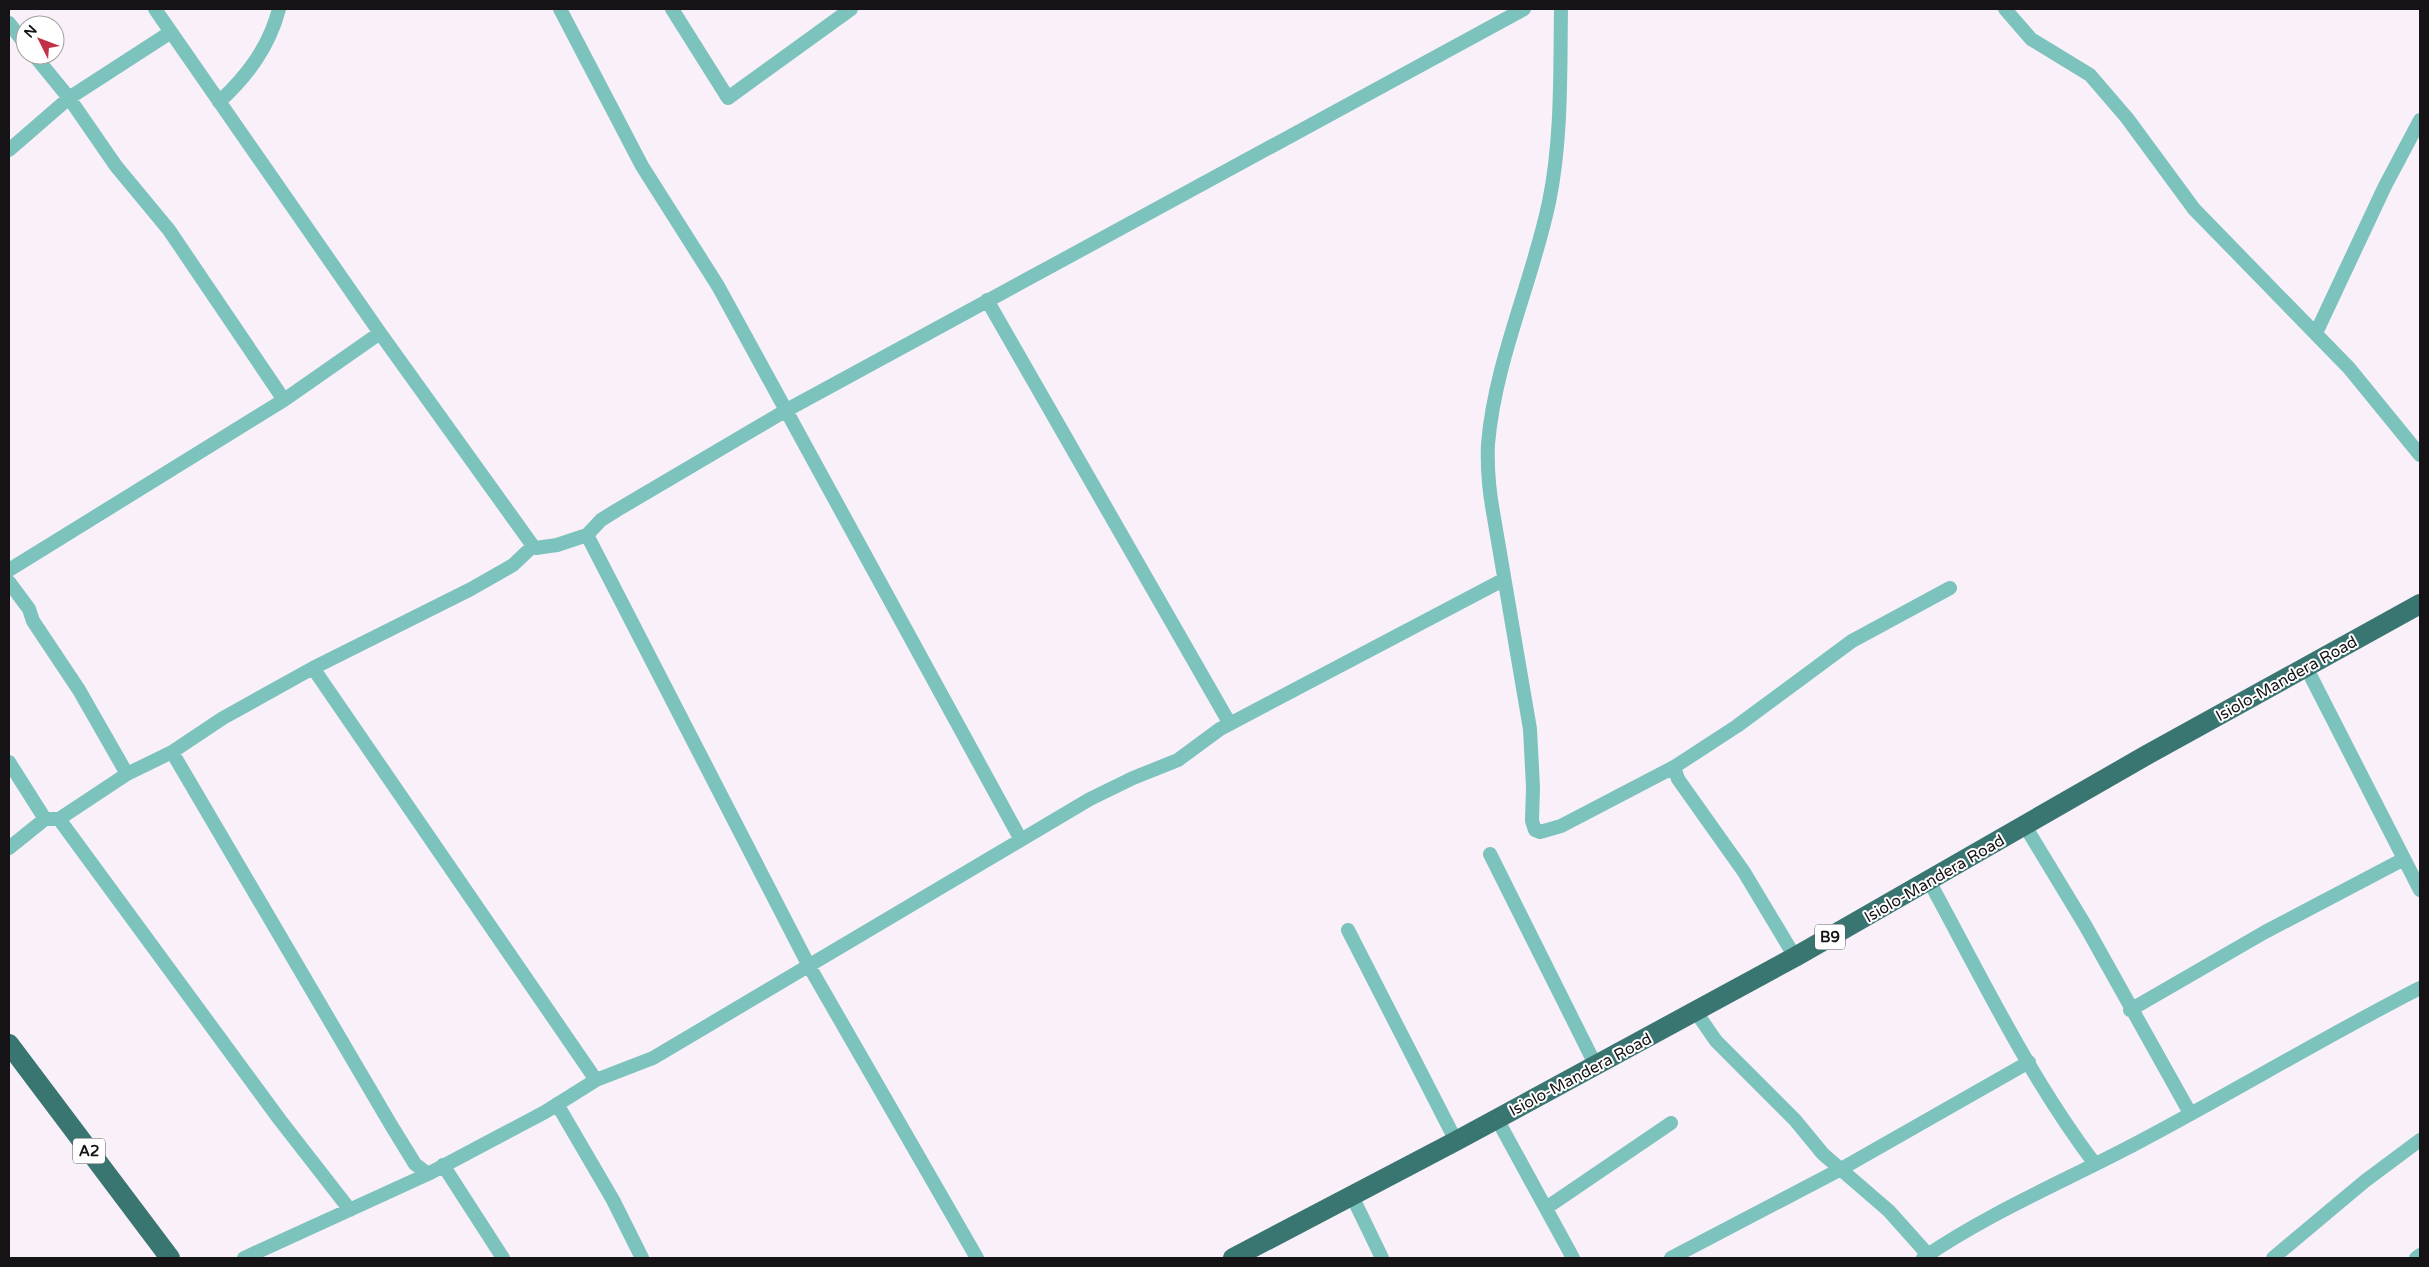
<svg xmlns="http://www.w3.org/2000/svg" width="2429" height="1267" font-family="'Varela Round',sans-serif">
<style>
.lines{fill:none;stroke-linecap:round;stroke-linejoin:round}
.minor{stroke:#7cc2bd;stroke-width:14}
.highway{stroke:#397672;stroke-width:20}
.labels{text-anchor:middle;stroke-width:4;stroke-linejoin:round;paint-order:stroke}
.shield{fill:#fff;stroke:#5b5a5b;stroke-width:1}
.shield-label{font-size:15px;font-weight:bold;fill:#151315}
.street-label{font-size:16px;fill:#151315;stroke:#fff}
</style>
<rect width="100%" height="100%" fill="#f9f0f9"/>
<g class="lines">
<path class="minor" d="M155,9L380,333L533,546
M560,9L642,166L718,286L1021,840
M672,9L728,98L851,9
M1561,9C1560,72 1562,139 1549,202C1532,283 1495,361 1488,444C1487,467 1489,490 1493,512L1530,729L1533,787L1532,821L1535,830L1540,832L1561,826L1674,767L1737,726L1852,641L1950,588
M2005,9L2031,39L2090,75L2127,118L2194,209L2349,368L2420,455
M9,23L25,44
M34,55L69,98L116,166L169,230L284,400
M219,102C248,75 269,47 279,9
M9,150L69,98L171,32
M987,300L1230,724
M2316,333L2385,186L2420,120
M587,535L809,966L977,1258
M9,570L284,400L380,333
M9,582L29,609L33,621L79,690L127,774
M2306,667L2420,890
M313,668L596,1080
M172,752L391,1125L415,1164L428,1174
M9,762L45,819
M1674,767L1678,779L1744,872L1795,957
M59,819L280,1120L350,1210
M2025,826L2085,925L2190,1113
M9,848L45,819H59L127,774L172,752L223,718L313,668L471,589L513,565L533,546L536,548L557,545L587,535L601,520L617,510L785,411L1524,9
M1490,854L1596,1066
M1929,881C1981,976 2029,1077 2095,1164
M1348,930L1456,1141
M2130,1010L2265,932L2404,859
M1696,1012L1716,1041L1795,1120L1823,1154L1889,1211L1931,1258
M557,1104L613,1200L642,1258
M1497,1119L1573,1258
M443,1165L503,1258
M1352,1196L1382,1258
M1546,1208L1671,1123
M244,1258L428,1174L545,1112L596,1080L653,1058L1090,799L1133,778L1178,760L1220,729L1503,580
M1671,1258L1841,1169L2029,1062
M1923,1258C1990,1212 2065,1181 2137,1143C2232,1093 2324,1037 2420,988
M2273,1258L2365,1181L2420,1140
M2416,1258L2420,1255"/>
<path class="highway" d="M9,1044L170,1258
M1233,1258L1456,1141L1795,957L2145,756L2420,604"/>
</g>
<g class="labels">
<g class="shield">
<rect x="1815" y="924.5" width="30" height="25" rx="4"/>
<rect x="73" y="1138.5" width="32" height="25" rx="4"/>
</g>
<g class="shield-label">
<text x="1830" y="942">B9</text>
<text x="89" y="1156">A2</text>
</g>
<g class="street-label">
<text transform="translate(2286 678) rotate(-29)" y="6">Isiolo-Mandera Road</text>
<text transform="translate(1934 878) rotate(-30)" y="6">Isiolo-Mandera Road</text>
<text transform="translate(1580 1074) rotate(-28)" y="6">Isiolo-Mandera Road</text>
</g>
</g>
<rect width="2429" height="1267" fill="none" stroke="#151315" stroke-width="20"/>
<g transform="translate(40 40) rotate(312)"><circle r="24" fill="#ffffff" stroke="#a1a1a1"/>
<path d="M0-4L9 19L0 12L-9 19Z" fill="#c13047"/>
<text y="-8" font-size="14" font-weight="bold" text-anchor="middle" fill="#151315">N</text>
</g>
</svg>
